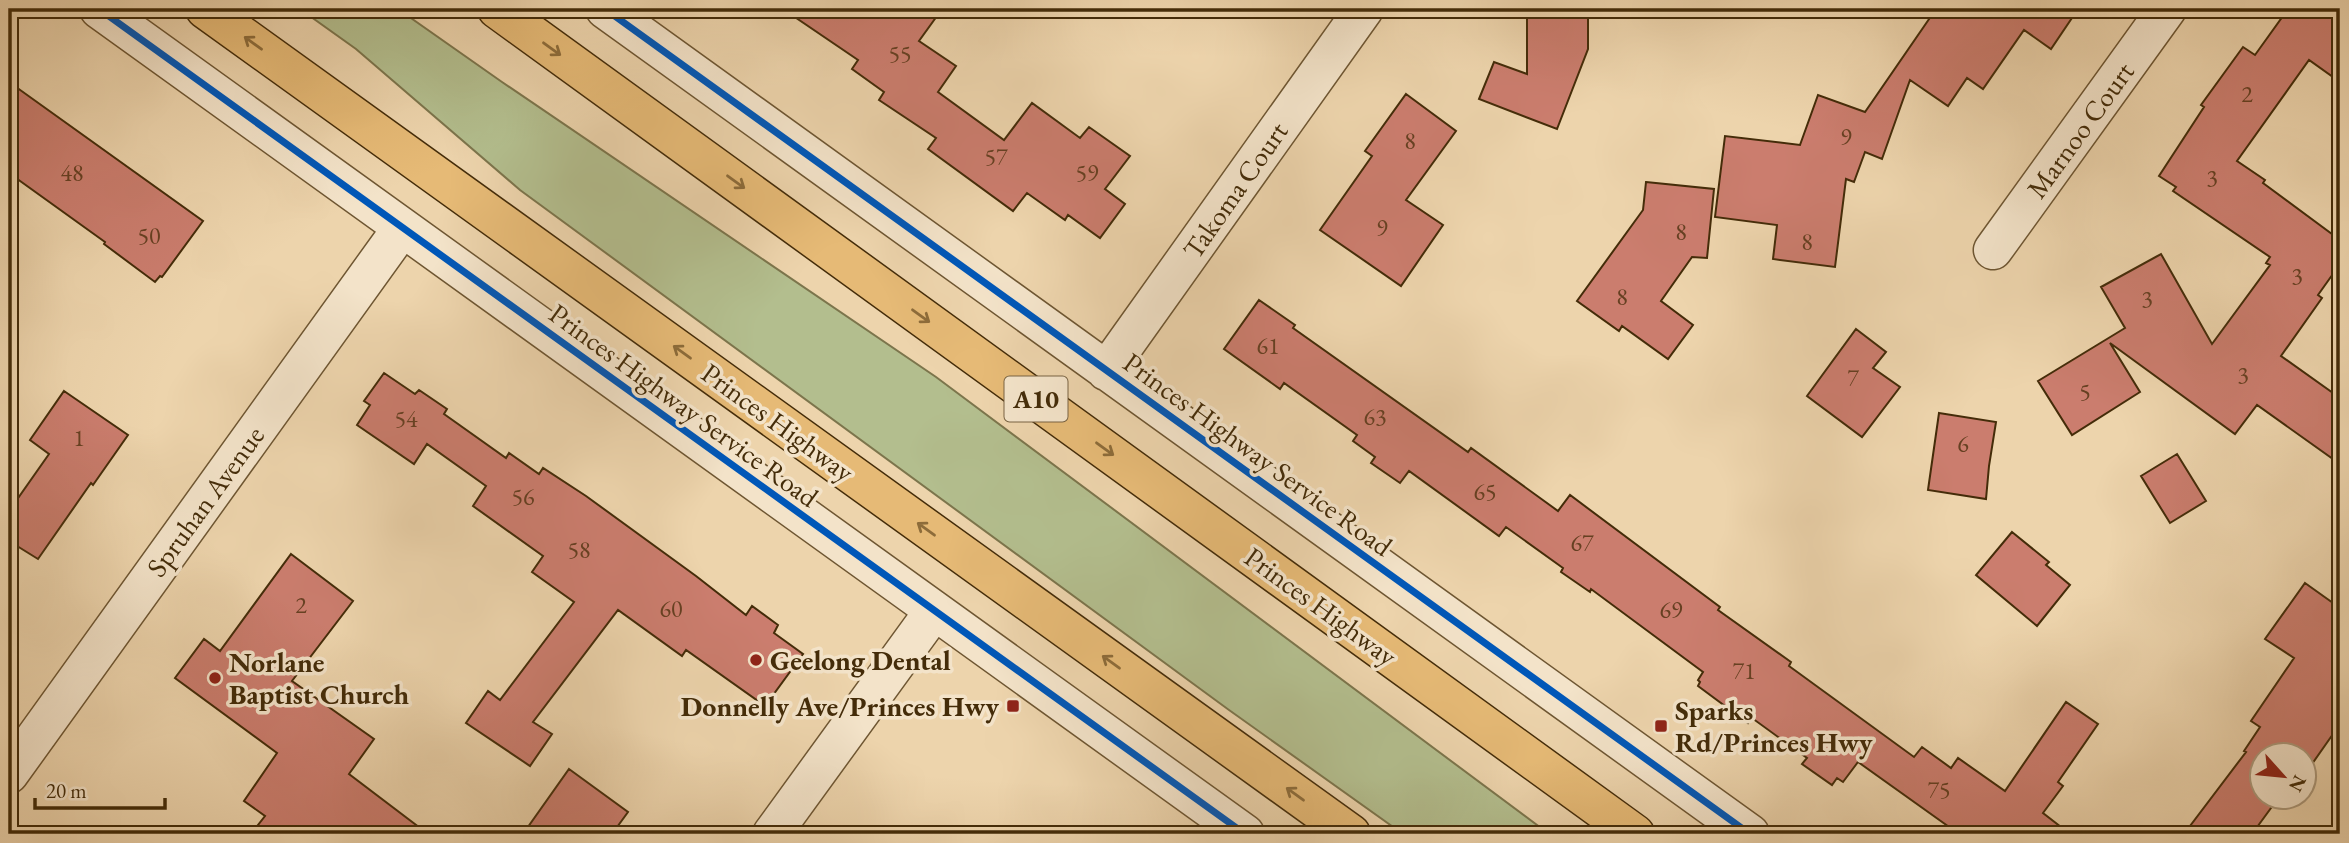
<svg xmlns="http://www.w3.org/2000/svg" width="2349" height="843" font-family="'EB Garamond',serif">
<style>
.green{fill:#b3be8e;stroke:#7c754c;stroke-width:2}
.building{fill:#cb7d6e;stroke:#442c09;stroke-width:2}
.lines{fill:none;stroke-linecap:round;stroke-linejoin:round}
.minor-casing{stroke:#6e5632;stroke-width:41}
.trunk-casing{stroke:#442c09;stroke-width:41}
.minor{stroke:#f3e3c9;stroke-width:38}
.trunk{stroke:#e6ba76;stroke-width:38}
.cycleway-casing{stroke:#f3e3c9;stroke-width:11}
.cycleway{stroke:#0057b8;stroke-width:7}
.oneway{stroke:#8d6c3a}
.poi-dot{fill:#8f2418;stroke:#f3e3c9;stroke-width:2.5}
.labels{text-anchor:middle;stroke-width:7;stroke-linejoin:round;paint-order:stroke}
.number-label{font-size:24px;fill:#664022}
.shield{fill:#f3e3c9;stroke:#786343;stroke-width:2}
.shield-label{font-size:26px;font-weight:bold;fill:#442c09}
.street-label{font-size:28px;fill:#442c09;stroke:#f3e3c9}
.poi-label{font-size:28px;font-weight:bold;fill:#442c09;stroke:#f3e3c9;text-anchor:start}
</style>
<rect width="100%" height="100%" fill="#edd4ac"/>
<filter id="stains"><feTurbulence type="fractalNoise" baseFrequency=".00286" numOctaves="4"/><feColorMatrix values="0 0 0 0 .2 0 0 0 0 .09 0 0 0 0 .02 0 0 0 .5 -.17"/></filter>
<radialGradient id="worn" r=".72"><stop offset=".6" stop-color="#630" stop-opacity="0"/><stop offset="1" stop-color="#630" stop-opacity=".3"/></radialGradient>
<path class="green" d="M300,9H398L502,82L936,377L1549,834H1403L1229,710L520,190L356,49Z"/>
<path class="building" d="M783,9H942L919,41L956,66L938,92L1004,140L1032,103L1080,138L1089,127L1130,156L1105,189L1125,204L1100,238L1068,215L1065,220L1027,193L1013,211L928,149L936,138L879,100L884,92L852,69L858,60Z
M1527,9H1588V49L1557,129L1479,99L1494,62L1527,74Z
M1936,9H2078L2051,49L2024,30L1983,89L1967,78L1948,106L1910,80L1882,159L1865,152L1854,182L1846,179L1835,267L1773,259L1777,225L1715,217L1725,136L1800,145L1818,95L1865,112Z
M2288,9H2340V82L2309,60L2237,161L2265,180L2263,183L2340,240V264L2318,295L2322,298L2281,356L2340,398V464L2257,405L2235,434L2110,343L2140,392L2072,435L2038,381L2125,328L2101,287L2161,254L2212,344L2270,265L2266,263L2270,257L2173,191L2176,187L2159,176L2204,107L2201,105L2243,47L2255,55Z
M9,82L203,221L162,277L160,276L155,282L104,244L105,242L9,173Z
M1406,94L1456,131L1406,200L1443,225L1401,286L1320,230L1372,156L1365,151Z
M1646,182L1714,189L1707,258L1692,257L1661,301L1693,325L1668,359L1622,326L1619,331L1577,301L1643,210Z
M1259,300L1295,325L1293,328L1468,452L1471,448L1558,511L1570,495L1720,607L1718,610L1791,662L1789,666L1914,757L1922,747L1951,768L1958,758L2005,791L2066,702L2098,724L2058,782L2063,786L2043,813L2070,834H1959L1858,762L1843,782L1837,778L1832,785L1802,764L1807,758L1752,718L1748,723L1698,686L1700,682L1698,680L1703,672L1591,589L1590,592L1561,572L1563,568L1506,527L1499,536L1409,471L1400,483L1371,463L1375,457L1353,441L1357,435L1284,383L1280,389L1224,349Z
M1856,329L1886,352L1873,368L1900,387L1862,437L1807,396Z
M384,373L415,394L419,390L447,409L444,414L506,458L509,453L539,474L543,468L586,496L696,576L746,615L752,606L778,625L774,633L803,654L765,706L686,650L682,656L618,610L533,722L552,734L530,766L466,723L488,691L500,700L574,602L532,572L543,556L473,506L486,486L427,444L414,464L357,425L370,405L364,401Z
M64,391L128,435L93,485L91,483L38,559L9,541V511L49,454L30,440Z
M1939,413L1996,422L1989,466L1986,499L1928,490Z
M2177,454L2206,501L2170,523L2141,476Z
M2012,532L2049,562L2046,565L2070,585L2037,626L1976,575Z
M291,554L353,601L292,681L374,739L349,774L428,834H251L265,816L244,801L277,753L175,678L204,639L220,651Z
M2305,583L2340,608V724L2305,774L2304,755H2262V797H2279L2252,834H2184L2246,752L2244,751L2260,727L2251,721L2294,658L2265,639Z
M569,769L628,812L612,834H523Z"/>
<g class="lines">
<g class="minor-casing">
<path id="minor" d="M99,9L1245,834
M605,9L1750,834
M1993,250L2167,9
M1106,371L1364,9
M9,774L402,228
M772,834L934,611"/>
</g>
<g class="trunk-casing">
<path id="trunk" d="M205,9L1351,834
M497,9L1635,834"/>
</g>
<use href="#minor" class="minor"/>
<use href="#trunk" class="trunk"/>
<g class="cycleway-casing">
<path id="cycleway" d="M99,9L1245,834
M605,9L1750,834"/>
</g>
<use href="#cycleway" class="cycleway"/>
</g>
<defs><path id="oneway-shaft" d="M-6 0H5M1.5-3L5.5 0L1.5 3" fill="none" stroke-width="1.6" stroke-linecap="round" stroke-linejoin="round" transform="scale(1.75)"/></defs>
<g class="oneway">
<use href="#oneway-shaft" transform="translate(253 43) rotate(-144)"/>
<use href="#oneway-shaft" transform="translate(552 49) rotate(36)"/>
<use href="#oneway-shaft" transform="translate(736 182) rotate(36)"/>
<use href="#oneway-shaft" transform="translate(921 316) rotate(36)"/>
<use href="#oneway-shaft" transform="translate(682 352) rotate(-144)"/>
<use href="#oneway-shaft" transform="translate(1105 449) rotate(36)"/>
<use href="#oneway-shaft" transform="translate(926 529) rotate(-144)"/>
<use href="#oneway-shaft" transform="translate(1111 662) rotate(-144)"/>
<use href="#oneway-shaft" transform="translate(1295 794) rotate(-144)"/>
</g>
<g class="poi-dot">
<circle cx="756" cy="660" r="7"/>
<circle cx="215" cy="678" r="7"/>
<rect x="1006" y="699" width="14" height="14" rx="3.5"/>
<rect x="1654" y="719" width="14" height="14" rx="3.5"/>
</g>
<g class="labels">
<g class="number-label">
<text x="900" y="62">55</text>
<text x="2247" y="102">2</text>
<text x="1846" y="145">9</text>
<text x="1410" y="149">8</text>
<text x="996" y="165">57</text>
<text x="72" y="181">48</text>
<text x="1087" y="181">59</text>
<text x="2212" y="186">3</text>
<text x="1382" y="236">9</text>
<text x="1681" y="240">8</text>
<text x="149" y="244">50</text>
<text x="1807" y="250">8</text>
<text x="2297" y="284">3</text>
<text x="1622" y="305">8</text>
<text x="2147" y="307">3</text>
<text x="1268" y="354">61</text>
<text x="2243" y="383">3</text>
<text x="1853" y="386">7</text>
<text x="2085" y="400">5</text>
<text x="1375" y="425">63</text>
<text x="406" y="427">54</text>
<text x="79" y="446">1</text>
<text x="1963" y="452">6</text>
<text x="1485" y="500">65</text>
<text x="523" y="505">56</text>
<text x="1582" y="551">67</text>
<text x="579" y="558">58</text>
<text x="301" y="613">2</text>
<text x="671" y="617">60</text>
<text x="1671" y="618">69</text>
<text x="1744" y="679">71</text>
<text x="1939" y="798">75</text>
</g>
<rect class="shield" x="1004.5" y="376.5" width="63" height="45" rx="5"/>
<g class="shield-label">
<text x="1036" y="408">A10</text>
</g>
<g class="street-label">
<text transform="translate(2080 130) rotate(-54)" y="10">Marnoo Court</text>
<text transform="translate(1235 190) rotate(-55)" y="10">Takoma Court</text>
<text transform="translate(684 405) rotate(36)" y="10">Princes Highway Service Road</text>
<text transform="translate(778 422) rotate(36)" y="10">Princes Highway</text>
<text transform="translate(1258 454) rotate(36)" y="10">Princes Highway Service Road</text>
<text transform="translate(205 501) rotate(-54)" y="10">Spruhan Avenue</text>
<text transform="translate(1321 606) rotate(36)" y="10">Princes Highway</text>
</g>
<g class="poi-label">
<text x="770" y="670">Geelong Dental</text>
<text x="229" y="672">Norlane<tspan x="229" dy="32">Baptist Church</tspan></text>
<text x="999" y="716" text-anchor="end">Donnelly Ave/Princes Hwy</text>
<text x="1675" y="720">Sparks<tspan x="1675" dy="32">Rd/Princes Hwy</tspan></text>
</g>
</g>
<rect width="2349" height="843" fill="none" stroke="#edd4ac" stroke-width="35"/>
<rect x="10" y="10" width="2328" height="822" fill="none" stroke="#442c09" stroke-width="3.5"/>
<rect x="18" y="18" width="2314" height="808" fill="none" stroke="#442c09" stroke-width="2"/>
<g transform="translate(2283 776) rotate(117)"><circle r="33" fill="#f3e3c9" stroke="#ad9a7c" stroke-width="2"/>
<path d="M0-5L12 26L0 18L-12 26Z" fill="#8f2418"/>
<text y="-10" font-size="19" font-weight="bold" text-anchor="middle" fill="#442c09">N</text>
</g>
<path d="M35 798v10h130v-10" fill="none" stroke="#442c09" stroke-width="3.5"/>
<text x="46" y="798" font-size="21" fill="#442c09" stroke="#f3e3c9" stroke-width="5" paint-order="stroke">20 m</text>
<rect width="100%" height="100%" filter="url(#stains)"/>
<rect width="100%" height="100%" fill="url(#worn)"/>
</svg>
